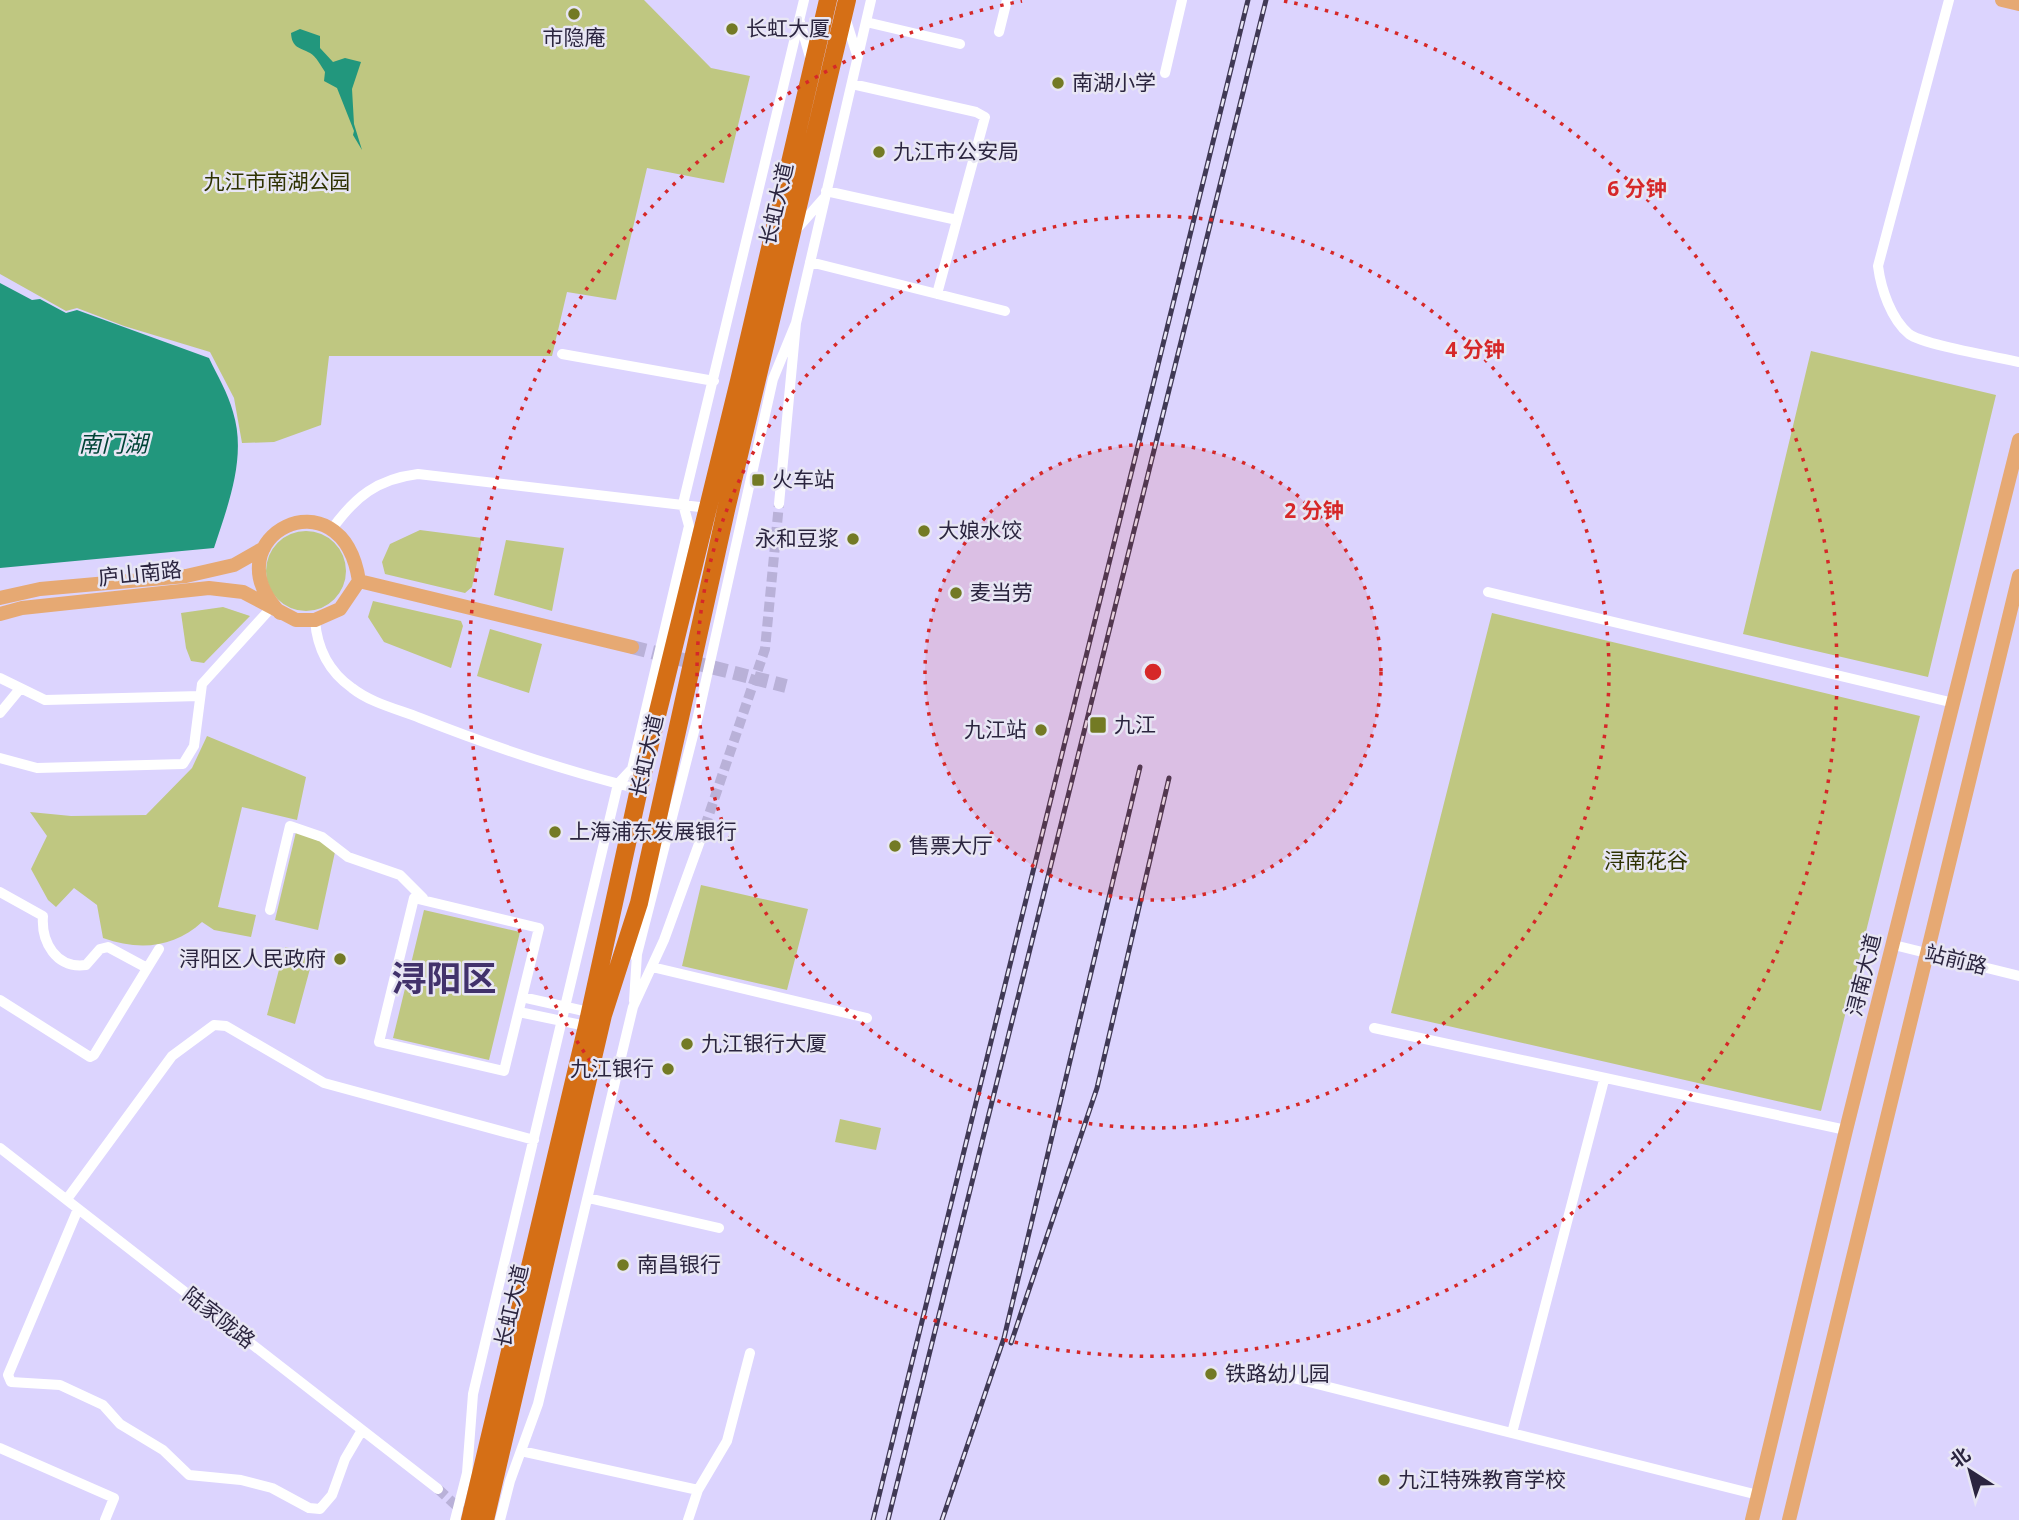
<svg xmlns="http://www.w3.org/2000/svg" width="2019" height="1520" font-family="'Noto Sans','Noto Sans SC',sans-serif">
<style>
.green{fill:#bfc781}
.water{fill:#22977d}
.lines{fill:none;stroke-linecap:round;stroke-linejoin:round}
.minor-tunnel{stroke:#b9b1d8;stroke-width:10;stroke-dasharray:10 5;stroke-linecap:butt}
.major-tunnel{stroke:#b9b1d8;stroke-width:14;stroke-dasharray:14 7;stroke-linecap:butt}
.minor{stroke:#fff;stroke-width:10}
.major{stroke:#e6a973;stroke-width:14}
.highway{stroke:#d56f16;stroke-width:18}
.rail-casing{stroke:#403955;stroke-width:5}
.rail{stroke:#e8e6f4;stroke-width:2.5;stroke-dasharray:8;stroke-linecap:butt}
.ring{fill:none;stroke:#d62828;stroke-width:3.5;stroke-dasharray:3.5 7}
.poi-dot{fill:#737a24;stroke:#e8e6f4;stroke-width:2.5}
.labels{text-anchor:middle;stroke-width:5;stroke-linejoin:round;paint-order:stroke}
.poi-label{font-size:21px;fill:#2b253f;stroke:#e8e6f4;text-anchor:start}
.park-label{font-size:21px;fill:#2e3202;stroke:#e8e6f4}
.street-label{font-size:21px;fill:#2b253f;stroke:#e8e6f4}
.water-label{font-size:23px;font-style:italic;fill:#004336;stroke:#e8e6f4}
.town-label{font-size:35px;font-weight:bold;fill:#42326b;stroke:#e8e6f4}
.centre{fill:#d62828;stroke:#e8e6f4;stroke-width:3.5}
.ring-label{font-size:21px;text-anchor:middle;font-weight:bold;fill:#d62828;stroke:#e8e6f4;stroke-width:5;stroke-linejoin:round;paint-order:stroke}
</style>
<rect width="100%" height="100%" fill="#dcd4fe"/>
<path class="green" d="M0,0H644L711,68L750,76L724,183L647,168L616,300L567,292L552,356H329L321,425L274,442L242,443L234,398L210,352L124,326L77,308L66,311L0,274Z
M1811,351L1996,395L1928,677L1743,634Z
M420,530L482,538L472,587L465,593L385,574L382,562L390,544Z
M266 571a40 40 0 1 1 80 0a40 40 0 1 1-80 0Z
M506,540L564,548L552,611L494,595Z
M373,601L461,621L463,626L451,668L384,642L368,617Z
M223,607L250,616L204,663L191,661L186,648L181,613Z
M1492,613L1920,716L1821,1111L1391,1013Z
M490,629L542,644L529,693L477,676Z
M207,736L306,777L297,820L242,807L218,907L256,915L251,937L214,930L202,922C174,948 139,951 103,938L97,905L74,888L56,907L48,900L31,869L47,836L30,812L71,816L146,815L192,768Z
M296,832L322,842L335,852L318,930L275,920Z
M701,885L808,909L787,990L682,966Z
M424,910L520,932L489,1060L393,1038Z
M285,947L314,954L295,1024L267,1015Z
M840,1119L881,1128L876,1150L835,1142Z"/>
<path class="water" d="M300,29L320,36V48L333,62L345,58L361,62L352,89L354,124L362,150L353,135L354,131L337,88L324,81L325,72C321,66 316,56 310,53C299,47 292,48 291,33Z
M0,283L32,300L40,299L66,313L77,310L209,358C217,375 228,393 233,412C247,457 228,505 214,548L0,568Z"/>
<g class="lines">
<path class="minor-tunnel" d="M700,841L765,649L779,504
M438,1489L462,1511"/>
<path class="major-tunnel" d="M632,647L786,686"/>
<path class="minor" d="M1949,0L1878,266C1881,289 1891,319 1909,334C1923,345 1997,357 2019,362
M845,17L857,55
M800,22L811,61
M866,22L960,44
M999,32L1007,0
M1165,73L1182,0
M852,84L976,112L985,117L937,294
M826,191L957,220
M795,231L824,198
M810,262L1005,311
M562,354L714,381
M779,504L796,323L871,0
M332,529C355,497 377,479 418,474L708,508
M1488,592L1954,703
M315,620C317,648 328,671 352,688C371,703 397,709 420,718C491,746 565,771 639,789
M0,678L45,700L200,696
M0,713L19,690
M0,758L37,768L183,764L194,746L202,684L271,608
M0,892L43,916C41,942 56,969 86,965L100,949L108,947L147,968
M414,898L539,928L504,1071L379,1042Z
M270,910L290,826L322,837L348,857L400,875L423,898
M1894,945L2019,976
M636,958L698,716L773,379L796,323
M652,967L867,1018
M522,997L593,1013
M0,1000L90,1057L94,1055L159,949
M634,1001L637,954
M519,1012L591,1027
M1374,1028L1846,1130
M0,1148L438,1489
M588,1198L719,1228
M67,1199L172,1056L214,1025L226,1026L324,1083L534,1140
M78,1209L8,1375L11,1382L60,1385L103,1405L120,1424L163,1450L189,1475L241,1480L272,1488L309,1508L320,1509L332,1495L345,1459L362,1430
M1289,1377L1758,1495
M1512,1433L1604,1080
M0,1448L114,1498L105,1520
M521,1451L698,1490
M455,1520L467,1473L473,1394L618,784L632,769L689,526L683,504L804,0
M500,1520L510,1481L538,1404L633,1007L664,940L700,841
M688,1520L698,1490L727,1441L750,1353"/>
<path class="major" d="M2002,0L2019,4
M359,581L632,647
M0,598L40,589L186,576L234,565L264,548
M0,614L22,608L209,588L243,592L296,620H315L340,609L359,581C342,469 208,537 280,613
M1752,1520L1846,1130L2019,440
M1789,1520L2019,576"/>
<path class="highway" d="M470,1520L587,1026L639,789L739,381L828,0
M485,1520L603,1015L639,903L726,510L847,0"/>
<g class="rail-casing">
<path id="rail" d="M1011,1343L1097,1088L1169,778
M873,1520L1248,0
M888,1520L1266,0
M942,1520L1004,1338L1140,767"/>
</g>
<use href="#rail" class="rail"/>
</g>
<circle cx="1153" cy="672" r="228" fill="#d62828" fill-opacity=".12"/>
<g class="ring">
<circle cx="1153" cy="672" r="228"/>
<circle cx="1153" cy="672" r="456"/>
<path d="M1284 1A684 684 0 1 1 1022 1"/>
</g>
<g class="poi-dot">
<circle cx="574" cy="14" r="7"/>
<circle cx="732" cy="29" r="7"/>
<circle cx="1058" cy="83" r="7"/>
<circle cx="879" cy="152" r="7"/>
<rect x="751" y="473" width="14" height="14" rx="3.5"/>
<circle cx="924" cy="531" r="7"/>
<circle cx="853" cy="539" r="7"/>
<circle cx="956" cy="593" r="7"/>
<rect x="1089" y="716" width="18" height="18" rx="3.5"/>
<circle cx="1041" cy="730" r="7"/>
<circle cx="555" cy="832" r="7"/>
<circle cx="895" cy="846" r="7"/>
<circle cx="340" cy="959" r="7"/>
<circle cx="687" cy="1044" r="7"/>
<circle cx="668" cy="1069" r="7"/>
<circle cx="623" cy="1265" r="7"/>
<circle cx="1211" cy="1374" r="7"/>
<circle cx="1384" cy="1480" r="7"/>
</g>
<g class="labels">
<g class="poi-label">
<text x="746" y="36">长虹大厦</text>
<text x="574" y="45" text-anchor="middle">市隐庵</text>
<text x="1072" y="90">南湖小学</text>
<text x="893" y="159">九江市公安局</text>
<text x="772" y="487">火车站</text>
<text x="938" y="538">大娘水饺</text>
<text x="839" y="546" text-anchor="end">永和豆浆</text>
<text x="970" y="600">麦当劳</text>
<text x="1114" y="732">九江</text>
<text x="1027" y="737" text-anchor="end">九江站</text>
<text x="569" y="839">上海浦东发展银行</text>
<text x="909" y="853">售票大厅</text>
<text x="326" y="966" text-anchor="end">浔阳区人民政府</text>
<text x="701" y="1051">九江银行大厦</text>
<text x="654" y="1076" text-anchor="end">九江银行</text>
<text x="637" y="1272">南昌银行</text>
<text x="1225" y="1381">铁路幼儿园</text>
<text x="1398" y="1487">九江特殊教育学校</text>
</g>
<g class="park-label">
<text x="277" y="189">九江市南湖公园</text>
<text x="1646" y="868">浔南花谷</text>
</g>
<g class="street-label">
<text transform="translate(777 204) rotate(-77)" y="7">长虹大道</text>
<text transform="translate(140 574) rotate(-6)" y="7">庐山南路</text>
<text transform="translate(647 756) rotate(-77)" y="7">长虹大道</text>
<text transform="translate(1956 960) rotate(14)" y="7">站前路</text>
<text transform="translate(1864 975) rotate(-76)" y="7">浔南大道</text>
<text transform="translate(512 1306) rotate(-77)" y="7">长虹大道</text>
<text transform="translate(219 1318) rotate(38)" y="7">陆家陇路</text>
</g>
<g class="water-label">
<text x="113" y="452">南门湖</text>
</g>
<g class="town-label">
<text x="444" y="991">浔阳区</text>
</g>
</g>
<circle cx="1153" cy="672" r="10" class="centre"/>
<g class="ring-label">
<text x="1637" y="196">6 分钟</text>
<text x="1475" y="357">4 分钟</text>
<text x="1314" y="518">2 分钟</text>
</g>
<g transform="translate(1970 1471) rotate(324)" stroke="#e8e6f4" stroke-width="5" paint-order="stroke">
<path d="M0-5L12 26L0 18L-12 26Z" fill="#2b253f"/>
<text y="-10" font-size="19" font-weight="bold" text-anchor="middle" fill="#2b253f">北</text>
</g>
</svg>
